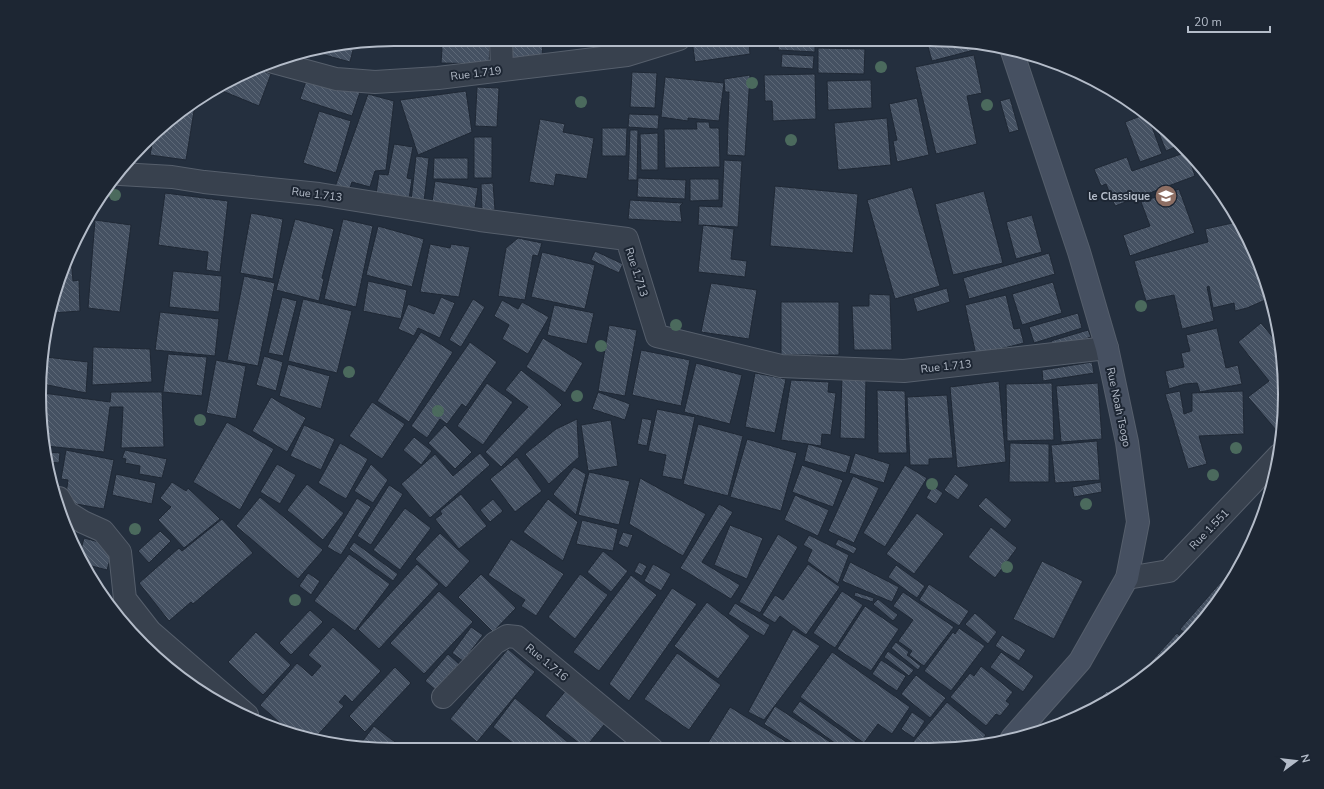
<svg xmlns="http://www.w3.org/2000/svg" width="1324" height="789" font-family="'Nunito Sans',sans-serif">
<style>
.building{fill:url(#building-back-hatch);stroke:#1f2835}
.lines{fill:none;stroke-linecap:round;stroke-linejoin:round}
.street-casing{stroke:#565f6c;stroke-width:24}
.secondary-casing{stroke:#565f6c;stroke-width:24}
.street{stroke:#38414e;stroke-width:22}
.secondary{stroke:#465061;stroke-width:22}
.tree{fill:#4b6a5d}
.labels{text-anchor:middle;stroke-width:4;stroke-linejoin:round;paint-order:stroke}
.street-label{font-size:11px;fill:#b4bcc9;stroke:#1d2633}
.poi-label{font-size:11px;font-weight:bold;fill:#b4bcc9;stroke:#1d2633;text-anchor:end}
.rim{fill:none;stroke:#b4bcc9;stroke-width:2}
</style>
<defs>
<pattern id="building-back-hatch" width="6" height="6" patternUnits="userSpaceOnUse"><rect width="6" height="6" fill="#455162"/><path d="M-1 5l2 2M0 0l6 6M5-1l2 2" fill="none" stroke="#5d6877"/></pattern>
</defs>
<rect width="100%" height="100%" fill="#242f3e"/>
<path class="building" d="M438,39H495V45H490L489,64L441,63L442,49Z
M509,39H543L542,60L507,58Z
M699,39H749L750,54L695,62L692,40Z
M779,40H815V52L778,50Z
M825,40H869V45L825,42Z
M926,40H953L973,44L974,50L932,61Z
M354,46L350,62L314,52Z
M818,48L865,49L864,74L818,73Z
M782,54L814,56L813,69L781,67Z
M974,55L982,93L967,96L977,144L936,154L915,67Z
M259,69L271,74L259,106L220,90Z
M632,72L657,73L655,108L630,107Z
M815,74L816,119L773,121L772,101H765L764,75Z
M308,75L360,92L352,116L300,99Z
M750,75L745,156L727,155L729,92H725L724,79Z
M665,77L724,83L719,121L688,118V121L661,117Z
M871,80L872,108L828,110L827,81Z
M477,87L499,88L497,127L475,126Z
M466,91L472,132L418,155L400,100Z
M368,94L394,101L386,170L375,171L370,187L352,182L349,191L335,187Z
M917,98L929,155L897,162L893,141L897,140L889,104Z
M1010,98L1019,130L1009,133L1000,101Z
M193,104L195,105L186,160L150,155L153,140L178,112Z
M319,111L351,121L336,173L303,163Z
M629,114L659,115L658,129L628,127Z
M1146,114L1148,116L1162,154L1140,162L1125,122Z
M887,118L891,165L838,170L834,123Z
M540,119L565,124L563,132L594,138L587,179L556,174L554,186L529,182Z
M1154,121L1181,143L1182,144L1166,151Z
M696,122H709L710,128H719L720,167L665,168L664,129H697Z
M602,128H627L626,156H602Z
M630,130H638L637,180H628Z
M658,133V170H641L640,134Z
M474,137H492V178H474Z
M394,144L413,147L407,178L412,179L409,199L376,194L379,174L388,175Z
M1187,152L1195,176L1115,206L1106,184L1101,186L1094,169L1127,157L1132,171Z
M416,156L429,158L424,202L411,201Z
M434,158H468V179H433Z
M724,160L742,161L738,227L698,225L699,206L722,207Z
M1205,173L1225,197L1258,258L1270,298L1247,308L1235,311L1234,303L1213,308L1209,286L1207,287L1214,321L1182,329L1174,295L1146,301L1134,261L1208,242L1205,229L1237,222Z
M638,178L686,180L685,199L637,197Z
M690,179H719V200L690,201Z
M435,181L478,188L475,208L432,202Z
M493,183L495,210L482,211L481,184Z
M775,186L858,194L853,253L770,246Z
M912,187L940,286L895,299L867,200Z
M1179,189L1195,233L1130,256L1123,235L1150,226L1141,202Z
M984,191L1003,263L953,275L935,204Z
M165,193L228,201L220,272L206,270L208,252L158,245Z
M630,200L683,203L680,206L682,222L628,219Z
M251,213L283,219L273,279L240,273Z
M1032,215L1042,252L1016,259L1006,222Z
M295,219L334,229L322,278L324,279L319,301L276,290Z
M343,219L373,226L356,307L324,299Z
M95,220L131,225L120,312L88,308Z
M703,225L734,229L731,259L747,261L745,277L698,272Z
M378,226L424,239L412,287L366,275Z
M518,238L542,243L538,256L533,255L525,300L498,296L506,248Z
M430,244L450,248L451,244L470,247L459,297L420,292Z
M595,251L623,264L619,273L591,260Z
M542,252L595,265L585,309L531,297Z
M1049,253L1055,274L969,299L963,278Z
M71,258L73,281L79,280L80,311L52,313L51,302Z
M173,271L222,276L219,312L169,307Z
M244,276L275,283L258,366L227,360Z
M368,281L407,290L401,319L363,311Z
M1053,282L1062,313L1022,325L1012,294Z
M711,283L757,290L749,339L701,332Z
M947,288L950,302L917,312L913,298Z
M869,294L890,295L892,350H854L852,306H869Z
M1006,295L1014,329L1020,328L1024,343L976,355L965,305Z
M282,297L297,301L283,356L268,353Z
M441,297L455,303L440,338L418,328L414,336L398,329L408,304L434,314Z
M303,299L352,311L337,373L288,361Z
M473,299L485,307L461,347L449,340Z
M502,300L518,309L522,302L549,317L528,354L502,339L509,325L494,316Z
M781,302H839V355H781Z
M554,305L594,313L587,344L547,335Z
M160,312L219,319L215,356L155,350Z
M1078,313L1082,328L1034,343L1029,327Z
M1261,323L1280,346L1284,389L1279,393L1284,400L1282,425L1276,430L1248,397L1269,381L1238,342Z
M609,325L637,330L625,396L598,391Z
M1217,328L1226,368L1238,365L1242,384L1200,392L1197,383L1185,384L1169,389L1165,371L1184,367L1181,353L1190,351L1186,335Z
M1088,330L1091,337L1054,349L1051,341Z
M421,332L453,352L409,422L377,401Z
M543,338L583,363L565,393L526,367Z
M470,342L497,362L466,407L462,404L447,424L440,419L427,438L411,426Z
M93,347L150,349L152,382L92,385Z
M641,350L690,360L681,406L632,395Z
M168,354L207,357L202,396L163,392Z
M264,356L283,362L276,391L256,385Z
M46,357L88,362L86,393L43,384Z
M216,360L246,366L236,419L206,413Z
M1092,362L1094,373L1043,381L1042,370Z
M696,363L742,375L730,424L684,412Z
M288,364L330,376L321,409L279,396Z
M521,370L545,389L562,405L501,467L485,452L528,407L505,390Z
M755,373L786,379L775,433L745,427Z
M842,376L866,377L865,439L840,438Z
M791,380L829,382L828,392L836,393L831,435L822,434L821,446L781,440Z
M999,381L1006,462L957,468L950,387Z
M487,383L513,402L483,445L457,426Z
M1052,383L1054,440L1007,441L1006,384Z
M1098,383L1102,439L1061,442L1056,386Z
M877,390L905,391L907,453H878Z
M1180,391L1184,414L1192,411V393L1243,391L1244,434L1199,436L1207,464L1188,469L1165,394Z
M111,392H162L164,447L121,448L123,407H110L104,452L46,446L40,419L43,393L110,402Z
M598,392L630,404L625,420L592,409Z
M947,395L953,458L929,459V465H910L907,397Z
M271,397L306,418L287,452L252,431Z
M372,402L405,424L382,459L349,436Z
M657,409L695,417L682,480L662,476L666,455L648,451Z
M642,418L652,420L647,446L637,444Z
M577,419L579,457L549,484L525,454L556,429Z
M611,420L618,466L588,471L581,425Z
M227,422L274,449L240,510L193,482Z
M698,424L743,436L728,496L683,484Z
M304,425L335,439L321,470L290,456Z
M445,425L472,452L455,469L428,443Z
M414,437L432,451L421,465L403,450Z
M747,439L797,453L781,511L730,497Z
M1097,441L1100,480L1055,483L1051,445Z
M340,443L368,459L346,499L318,483Z
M1010,443L1049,444V482H1009Z
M808,444L851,456L846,473L804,461Z
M66,450L114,460L104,509L65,502L68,480L61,479Z
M125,450L167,459L162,478L139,474L140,466L125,463L126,459L122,458Z
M48,452L60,453L59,463L50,462Z
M480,453L490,465L430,518L401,484L435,454L453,476Z
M855,453L890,464L884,483L849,473Z
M517,457L542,491L515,512L490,479Z
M277,464L296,475L280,504L260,492Z
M371,464L388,480L373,503L354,491Z
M802,465L843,480L833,507L792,492Z
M905,465L927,478L885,547L863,533Z
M574,467L586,474L576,515L553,494Z
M589,472L630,481L619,525L578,515Z
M116,474L156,483L152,504L112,495Z
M955,474L969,485L958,500L944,490Z
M853,476L879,488L854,543L828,531Z
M640,478L706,514L683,556L629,524Z
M172,482L186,491L188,488L220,519L184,548L158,520L171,507L160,498Z
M1101,482L1102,492L1074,497L1072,487Z
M307,484L344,513L323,540L287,510Z
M389,485L403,494L371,545L357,536Z
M933,486L943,493L936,504L926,498Z
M461,494L487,526L459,549L435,519L442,514L440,511Z
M795,495L829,510L818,536L784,520Z
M260,497L323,550L298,579L236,526Z
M986,497L1012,520L1005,529L978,506Z
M357,498L371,507L341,555L327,547Z
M493,499L503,511L490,522L480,510Z
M548,499L578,522L563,561L523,532Z
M719,504L733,512L702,562L740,585L731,599L680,568Z
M405,508L431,528L400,570L373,550Z
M917,513L944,534L914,574L886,554Z
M222,519L253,553L193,604L191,602L169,621L139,583L179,548L182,551Z
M582,520L618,529L613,551L576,544Z
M730,525L763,538L747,579L714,565Z
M991,527L1017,548L995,578L968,557Z
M160,531L171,541L149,563L138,551Z
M623,532L633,535L628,548L618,544Z
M440,533L470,561L446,588L415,559Z
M778,534L798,547L760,613L739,602Z
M809,535L849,555L838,584L807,561L812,550L803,545Z
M84,538L114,546L107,570L88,565L80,553Z
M511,539L564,574L536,616L521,606L525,600L488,575Z
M838,539L857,548L854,554L835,545Z
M354,542L398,574L393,581L349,549Z
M603,551L628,571L611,592L587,572Z
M349,554L390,584L355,631L314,601Z
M1042,561L1083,581L1054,639L1013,619Z
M639,562L647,566L642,576L634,572Z
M850,562L899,587L892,602L842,581Z
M417,564L439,584L379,649L358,629Z
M653,564L671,574L661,591L644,581Z
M808,564L840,587L806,635L780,616L775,623L762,615L775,595L783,600Z
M896,565L925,586L917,598L888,577Z
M308,573L320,581L311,595L299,586Z
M481,574L516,608L493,632L458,597Z
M580,574L608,595L575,639L548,617Z
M631,575L657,595L599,671L573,652Z
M1227,575L1232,580L1225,592L1189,636L1180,629Z
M929,584L969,611L959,626L919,600Z
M672,588L697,604L629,701L609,684Z
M439,591L473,622L424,674L390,643Z
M842,591L863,605L835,648L813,633Z
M855,592L874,598L873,602L854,596Z
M903,592L954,627L924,666L909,655L912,651L898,641L913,620L893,606Z
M878,599L898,615L893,621L873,604Z
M110,601L140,620L133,634L127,629Z
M707,602L750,636L718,679L674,646Z
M735,603L770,625L764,636L728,614Z
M865,606L899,629L871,671L837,649Z
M310,610L323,622L291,655L279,643Z
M975,613L997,632L988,644L965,624Z
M333,627L381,671L352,702L345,695L339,702L344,706L315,738L291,733L260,705L297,663L312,676L321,666L308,655Z
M471,627L483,635L463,661L452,653Z
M959,628L985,646L951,691L924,671L953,632L955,634Z
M793,629L820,646L764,720L748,712Z
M256,632L291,665L263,695L228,662Z
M1177,633L1185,641L1181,646L1130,685Z
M1002,635L1026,650L1019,661L995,646Z
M157,641L174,661L169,665L142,642Z
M896,642L909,652L907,655L921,666L918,670L891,648Z
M508,649L535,672L477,742L450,719Z
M888,651L914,670L909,676L884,657Z
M832,652L910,707L892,734L878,724L864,743L800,697Z
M1001,652L1034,676L1023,692L990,667Z
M677,653L721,685L689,730L644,699Z
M448,654L459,664L437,691L425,681Z
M881,660L906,676L897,691L872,674Z
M981,666L1013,692L1006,701L1010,704L1000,716L996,714L986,726L950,697L970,673L974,676Z
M395,667L411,683L365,732L349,716Z
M916,675L946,698L930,718L901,694Z
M567,689L608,720L585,748L545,716Z
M1107,691L1114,697L1107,702L1089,711L1088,710Z
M515,698L576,749H520L493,727Z
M800,701L866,749H843L792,712Z
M947,702L986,735L979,744L953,749H907Z
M775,706L841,749H802L764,724Z
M730,707L798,749H704Z
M912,712L925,721L914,738L901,729Z
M374,726L404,749H371L358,747Z"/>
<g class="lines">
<g class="street-casing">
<path id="street" d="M501,39L502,70
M273,62L336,79L375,82L438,78L627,55L679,39
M120,174L172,177L204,182L319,194L480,220L627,239L657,336L781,366L904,371L1107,348
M59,498L67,512L83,522L103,531L120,552L125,599L150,631L247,715
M1127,578L1169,571L1279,455
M443,697L495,643L507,636L517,637L652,749"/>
</g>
<g class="secondary-casing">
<path id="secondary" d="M1012,738L1080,661L1127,578L1138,522L1127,442L1107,348L1079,252L1012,51"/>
</g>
<use href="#street" class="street"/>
<use href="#secondary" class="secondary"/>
</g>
<g class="tree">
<circle cx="881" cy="67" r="6"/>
<circle cx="752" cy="83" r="6"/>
<circle cx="581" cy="102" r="6"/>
<circle cx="987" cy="105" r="6"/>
<circle cx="791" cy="140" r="6"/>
<circle cx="115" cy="195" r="6"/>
<circle cx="1141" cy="306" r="6"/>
<circle cx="676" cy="325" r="6"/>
<circle cx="601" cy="346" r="6"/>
<circle cx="349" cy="372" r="6"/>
<circle cx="577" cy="396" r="6"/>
<circle cx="438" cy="411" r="6"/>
<circle cx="200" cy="420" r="6"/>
<circle cx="1236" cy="448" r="6"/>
<circle cx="1213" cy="475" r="6"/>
<circle cx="932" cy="484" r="6"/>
<circle cx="1086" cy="504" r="6"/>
<circle cx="135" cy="529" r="6"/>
<circle cx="1007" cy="567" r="6"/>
<circle cx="295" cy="600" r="6"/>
</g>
<defs>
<g id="school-disc" transform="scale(1.15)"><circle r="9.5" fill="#8d6e63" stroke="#1d2633"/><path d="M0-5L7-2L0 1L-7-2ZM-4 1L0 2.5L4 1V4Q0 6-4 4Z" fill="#fff"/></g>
</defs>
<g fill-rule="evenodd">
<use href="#school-disc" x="1166" y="196"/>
</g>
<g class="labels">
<g class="street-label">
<text transform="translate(476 73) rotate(-7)" y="4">Rue 1.719</text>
<text transform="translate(317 194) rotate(7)" y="4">Rue 1.713</text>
<text transform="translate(637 272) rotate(72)" y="4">Rue 1.713</text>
<text transform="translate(946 366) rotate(-6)" y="4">Rue 1.713</text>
<text transform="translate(1119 407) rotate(78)" y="4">Rue Noah Tsogo</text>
<text transform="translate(1209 529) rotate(-46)" y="4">Rue 1.551</text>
<text transform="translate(547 662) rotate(40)" y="4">Rue 1.716</text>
</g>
<g class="poi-label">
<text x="1150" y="200">le Classique</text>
</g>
</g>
<path d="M0 0H1324V789H0ZM394 46H930A348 348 0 0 1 1278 394V395A348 348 0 0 1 930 743H394A348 348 0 0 1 46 395V394A348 348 0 0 1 394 46Z" fill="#1d2633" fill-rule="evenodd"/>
<path class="rim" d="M394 46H930A348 348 0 0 1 1278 394V395A348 348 0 0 1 930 743H394A348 348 0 0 1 46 395V394A348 348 0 0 1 394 46Z"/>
<g transform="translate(1296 761) rotate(75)" stroke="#1d2633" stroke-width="3" paint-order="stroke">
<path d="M0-3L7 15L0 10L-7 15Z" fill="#b4bcc9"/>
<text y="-6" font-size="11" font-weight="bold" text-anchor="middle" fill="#b4bcc9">N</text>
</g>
<path d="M1188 26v6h82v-6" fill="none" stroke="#b4bcc9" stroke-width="2"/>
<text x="1194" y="26" font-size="12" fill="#b4bcc9" stroke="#1d2633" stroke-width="3" paint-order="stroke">20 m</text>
</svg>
